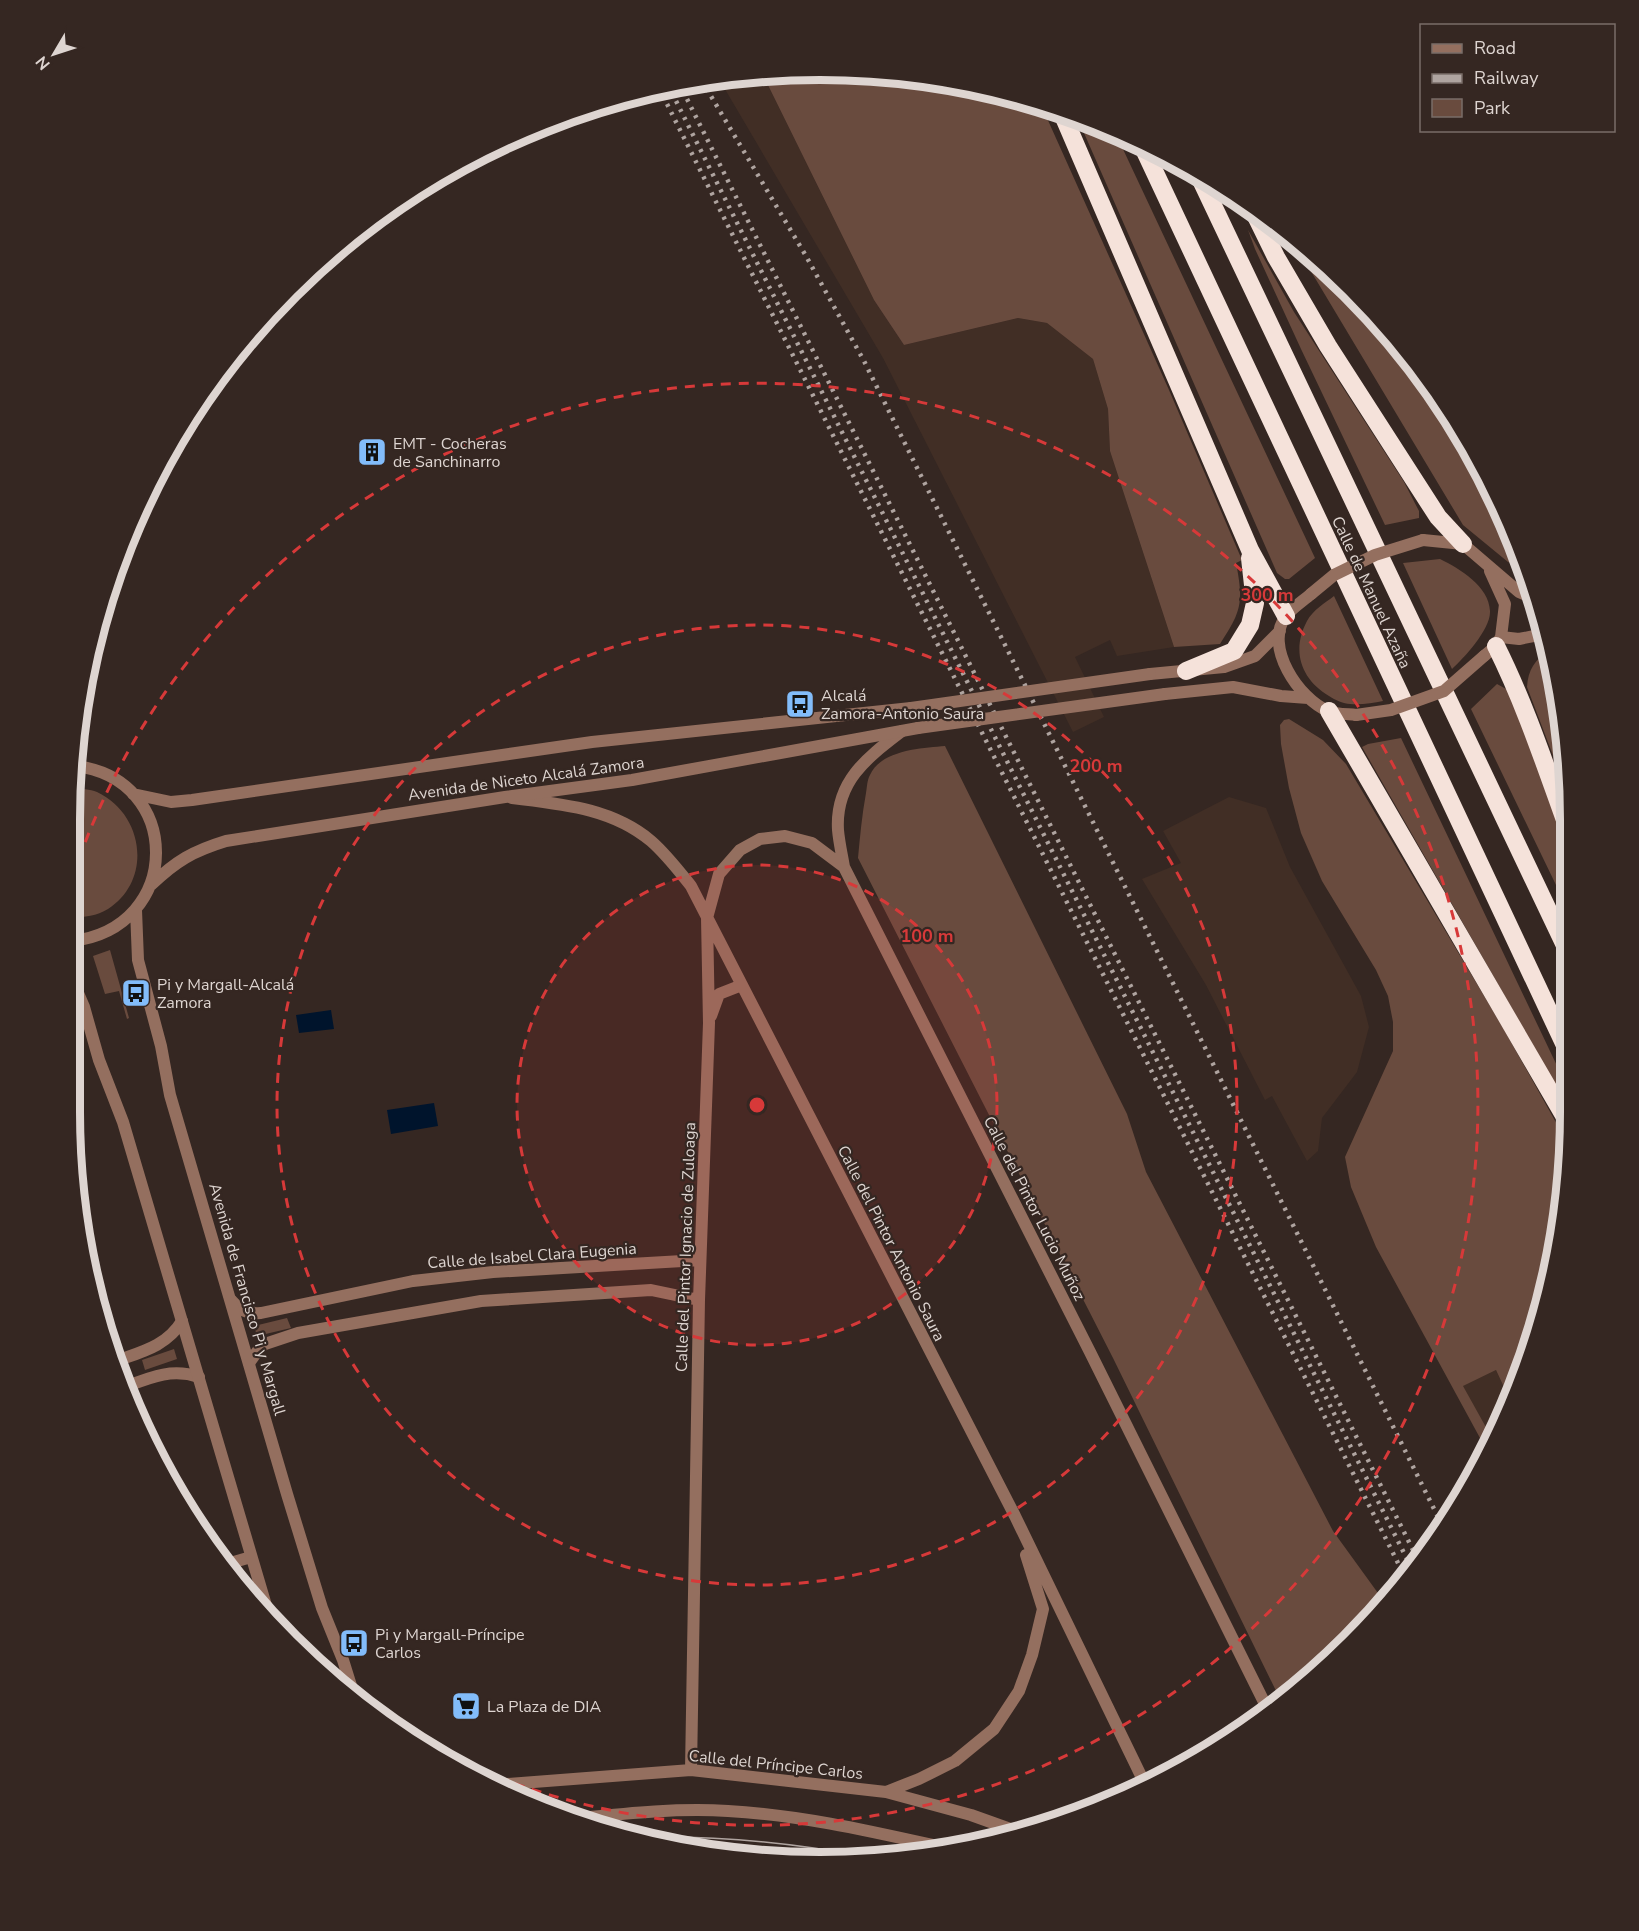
<svg xmlns="http://www.w3.org/2000/svg" width="1639" height="1931" font-family="'Nunito Sans',sans-serif">
<style>
.built{fill:#412e25}
.green{fill:#694b3e}
.water{fill:#00142c}
.lines{fill:none;stroke-linecap:round;stroke-linejoin:round}
.minor{stroke:#946f5f;stroke-width:12}
.tertiary{stroke:#946f5f;stroke-width:12}
.motorway{stroke:#f5e2da;stroke-width:18}
.tram{stroke:#afa4a0;stroke-width:1.5}
.rail{stroke:#afa4a0;stroke-width:4.5;stroke-dasharray:3 6;stroke-linecap:butt}
.tertiary-bridge{stroke:#946f5f;stroke-width:12}
.ring{fill:none;stroke:#d73939;stroke-width:3;stroke-dasharray:10 8}
.labels{text-anchor:middle;stroke-width:4.5;stroke-linejoin:round;paint-order:stroke}
.poi-label{font-size:16px;fill:#ded5d1;stroke:#352722;text-anchor:start}
.street-label{font-size:16px;fill:#ded5d1;stroke:#352722}
.rim{fill:none;stroke:#ded5d1;stroke-width:8}
.centre{fill:#d73939;stroke:#352722;stroke-width:3}
.ring-label{font-size:18px;text-anchor:middle;font-weight:bold;fill:#d73939;stroke:#352722;stroke-width:4.5;stroke-linejoin:round;paint-order:stroke}
</style>
<rect width="100%" height="100%" fill="#352722"/>
<path class="built" d="M763,75L874,300L904,345L1018,318L1047,323L1093,359L1108,409L1110,451L1174,647L1117,656L1110,640L1075,657L1104,717L1073,732L883,358L719,79Z
M1229,797L1266,808L1290,867L1361,996L1369,1027L1357,1072L1322,1118L1318,1151L1307,1161L1272,1096L1265,1100L1206,985L1142,879L1181,863L1163,831Z
M1496,1370L1509,1398L1492,1438L1462,1386Z"/>
<path class="green" d="M820,69L966,83L1042,107L1169,390L1242,560L1236,563C1244,603 1241,612 1220,644L1174,647L1110,451L1108,409L1093,359L1047,323L1018,318L904,345L874,300L763,75Z
M1077,117L1114,130L1315,558L1289,579H1285L1277,573Z
M1248,230L1294,312L1404,482L1419,511V518L1385,525L1301,349L1255,249Z
M1294,243L1350,289L1444,403L1513,533L1524,567L1508,562L1463,525Z
M1440,559C1460,569 1489,586 1490,611C1491,629 1464,658 1452,669L1403,563Z
M1334,596L1383,701C1373,703 1361,705 1350,704C1344,704 1335,700 1329,696C1301,679 1291,651 1307,621C1313,610 1325,603 1334,596Z
M1549,651L1556,673L1568,795L1527,687C1528,670 1535,659 1549,651Z
M1497,684L1508,690L1570,850V914L1471,709Z
M1289,719L1323,740L1346,764L1502,1026L1568,1144V1161L1530,1352L1509,1398L1496,1370L1463,1386L1492,1438L1486,1449L1376,1247L1351,1187L1345,1157L1393,1051V1022L1388,996L1376,970L1322,881L1301,833L1289,788L1281,744L1280,725L1284,720Z
M1401,738L1569,1091V1108L1362,747L1368,744Z
M945,746L1127,1114L1146,1172L1333,1531L1383,1600L1350,1642L1280,1699L1113,1358L858,858C860,836 862,815 866,793C867,788 867,780 870,775C881,750 922,748 945,746Z
M74,788C81,789 90,789 97,792C144,814 153,880 108,909C97,916 84,917 72,918Z
M110,950L129,1018L127,1019L119,991L105,994L93,956Z
M287,1318L291,1328L257,1336L254,1326Z
M174,1349L177,1359L145,1370L142,1360Z"/>
<path class="water" d="M331,1010L334,1029L299,1033L296,1015Z
M434,1103L438,1126L391,1134L387,1110Z"/>
<g class="lines">
<path class="minor" d="M902,731C868,757 835,781 838,830C839,842 842,855 844,867L1090,1352L1268,1710
M512,798C561,804 612,808 651,841C666,854 679,871 691,886L1015,1516L1145,1784
M711,1016L719,994L742,985
M231,1300C240,1310 246,1314 261,1313L413,1281L493,1272L700,1260
M116,1361C141,1352 167,1346 182,1321
M249,1363L259,1349L265,1344L298,1333L481,1301L651,1290L699,1300
M125,1387C151,1377 172,1368 199,1377
M227,1564L251,1557
M691,1770L699,1300L709,1023L707,918L719,874L740,850L760,839L785,836L812,843L844,867
M495,1785L691,1770L886,1792L971,1815L1013,1830
M886,1792L919,1779L955,1761L994,1729L1019,1691L1032,1655L1043,1609L1026,1555
M581,1818C630,1813 679,1808 728,1811C802,1815 874,1832 946,1848"/>
<path class="tertiary" d="M1423,540L1463,544L1519,592L1533,598
M1311,594C1303,601 1292,608 1286,616C1263,646 1299,699 1328,711C1336,714 1347,714 1356,715
M1501,637L1519,639L1544,634
M1484,656L1496,646L1501,637L1505,604L1490,571
M1150,674L1224,667L1255,656L1280,631
M1165,694L1233,687L1281,696L1308,698
M133,794L171,802L192,800L592,742L911,708
M151,885C176,861 193,851 226,841L505,797L632,780L918,728
M136,910L138,960L161,1046L170,1095L287,1494L322,1608L343,1660L353,1692
M72,941C184,928 183,778 75,766
M71,977L84,1007L99,1060L123,1122L270,1619"/>
<path class="motorway" d="M1062,113L1250,550L1286,616
M1142,145L1569,1054
M1199,176L1569,954
M1252,208L1276,257L1328,346L1438,517L1463,544
M1496,646C1526,706 1547,771 1570,834
M1186,671L1234,651L1250,625L1255,603L1250,558
M1329,711L1569,1124"/>
<path class="tram" d="M651,1837C723,1836 792,1843 862,1856
M685,1846L784,1852"/>
<path class="rail" d="M702,81L806,256L864,361L1441,1523
M679,83L1416,1556
M668,85L1410,1565
M659,88L1403,1573"/>
<path class="tertiary-bridge" d="M1311,594L1334,575L1375,555L1423,540
M911,708L1150,674
M1356,715L1391,710L1444,691L1484,656
M918,728L1165,694"/>
</g>
<circle cx="757" cy="1105" r="240" fill="#d73939" fill-opacity=".12"/>
<g class="ring">
<circle cx="757" cy="1105" r="240"/>
<circle cx="757" cy="1105" r="480"/>
<path d="M73 876A721 721 0 1 1 397 1729"/>
</g>
<defs>
<g id="building-square" transform="scale(1.5)"><rect x="-9" y="-9" width="18" height="18" rx="4" fill="#82bcfa" stroke="#352722"/><path d="M-4-6H4V6H1V3H-1V6H-4ZM-2.5-4.3h1.7v1.8h-1.7ZM.8-4.3h1.7v1.8H.8ZM-2.5-1h1.7V.8h-1.7ZM.8-1h1.7V.8H.8Z" fill="#111"/></g>
<g id="bus-square" transform="scale(1.5)"><rect x="-9" y="-9" width="18" height="18" rx="4" fill="#82bcfa" stroke="#352722"/><path d="M-5-6H5V4H4V6H2V4H-2V6H-4V4H-5ZM-3.5-4V0h7V-4ZM-3.5 1.2v1.5H-2V1.2ZM2 1.2v1.5H3.5V1.2Z" fill="#111"/></g>
<g id="supermarket-square" transform="scale(1.5)"><rect x="-9" y="-9" width="18" height="18" rx="4" fill="#82bcfa" stroke="#352722"/><path d="M-6-5.5h2.5l.6 2H6L4.5 2H-2.5L-4.4-4H-6ZM-1.5 3.2a1.3 1.3 0 1 0 .1 0ZM3 3.2a1.3 1.3 0 1 0 .1 0Z" fill="#111"/></g>
</defs>
<g fill-rule="evenodd">
<use href="#building-square" x="372" y="452"/>
<use href="#bus-square" x="800" y="704"/>
<use href="#bus-square" x="136" y="993"/>
<use href="#bus-square" x="354" y="1643"/>
<use href="#supermarket-square" x="466" y="1706"/>
</g>
<g class="labels">
<g class="poi-label">
<text x="393" y="449">EMT - Cocheras<tspan x="393" dy="18">de Sanchinarro</tspan></text>
<text x="821" y="701">Alcalá<tspan x="821" dy="18">Zamora-Antonio Saura</tspan></text>
<text x="157" y="990">Pi y Margall-Alcalá<tspan x="157" dy="18">Zamora</tspan></text>
<text x="375" y="1640">Pi y Margall-Príncipe<tspan x="375" dy="18">Carlos</tspan></text>
<text x="487" y="1712">La Plaza de DIA</text>
</g>
<g class="street-label">
<text transform="translate(1372 592) rotate(65)" y="6">Calle de Manuel Azaña</text>
<text transform="translate(526 778) rotate(-8)" y="6">Avenida de Niceto Alcalá Zamora</text>
<text transform="translate(1035 1208) rotate(63)" y="6">Calle del Pintor Lucio Muñoz</text>
<text transform="translate(892 1243) rotate(63)" y="6">Calle del Pintor Antonio Saura</text>
<text transform="translate(685 1247) rotate(-88)" y="6">Calle del Pintor Ignacio de Zuloaga</text>
<text transform="translate(532 1255) rotate(-4)" y="6">Calle de Isabel Clara Eugenia</text>
<text transform="translate(248 1299) rotate(74)" y="6">Avenida de Francisco Pi y Margall</text>
<text transform="translate(776 1764) rotate(6)" y="6">Calle del Príncipe Carlos</text>
</g>
</g>
<path d="M0 0H1639V1931H0ZM820 80H820A740 740 0 0 1 1560 820V1112A740 740 0 0 1 820 1852H820A740 740 0 0 1 80 1112V820A740 740 0 0 1 820 80Z" fill="#352722" fill-rule="evenodd"/>
<path class="rim" d="M820 80H820A740 740 0 0 1 1560 820V1112A740 740 0 0 1 820 1852H820A740 740 0 0 1 80 1112V820A740 740 0 0 1 820 80Z"/>
<circle cx="757" cy="1105" r="9" class="centre"/>
<g class="ring-label">
<text x="1267" y="601">300 m</text>
<text x="1096" y="772">200 m</text>
<text x="927" y="942">100 m</text>
</g>
<rect x="1420" y="24" width="195" height="108" fill="#352722" stroke="#796d68" stroke-width="1.5"/>
<rect x="1432" y="44" width="30" height="9" fill="#946f5f" stroke="#796d68" stroke-width="1.5"/>
<text x="1474" y="54" font-size="18" fill="#ded5d1">Road</text>
<rect x="1432" y="74" width="30" height="9" fill="#afa4a0" stroke="#796d68" stroke-width="1.5"/>
<text x="1474" y="84" font-size="18" fill="#ded5d1">Railway</text>
<rect x="1432" y="99" width="30" height="18" fill="#694b3e" stroke="#796d68" stroke-width="1.5"/>
<text x="1474" y="114" font-size="18" fill="#ded5d1">Park</text>
<g transform="translate(54 54) rotate(231)" stroke="#352722" stroke-width="4.5" paint-order="stroke">
<path d="M0-4.5L10 22L0 15L-10 22Z" fill="#ded5d1"/>
<text y="-9" font-size="16" font-weight="bold" text-anchor="middle" fill="#ded5d1">N</text>
</g>
</svg>
